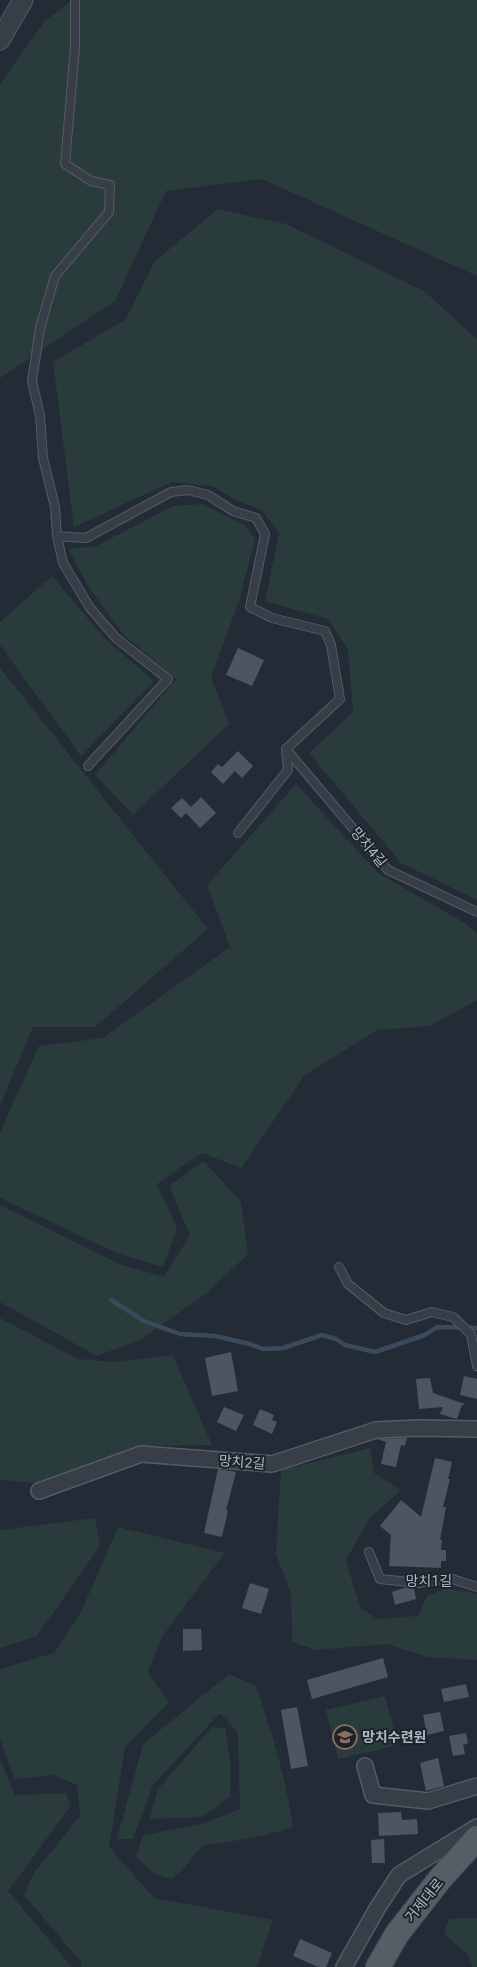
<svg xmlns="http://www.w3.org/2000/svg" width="477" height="1967" font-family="Roboto,'Noto Sans KR',sans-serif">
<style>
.green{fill:#293b3b}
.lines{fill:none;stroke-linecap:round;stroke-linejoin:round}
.stream{stroke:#3a4a5d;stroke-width:4.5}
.building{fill:#4c5661}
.service-casing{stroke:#545b64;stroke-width:10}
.minor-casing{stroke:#545b64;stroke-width:18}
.tertiary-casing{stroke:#545b64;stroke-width:21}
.primary-casing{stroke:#404750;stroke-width:26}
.service{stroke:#373e47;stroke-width:8}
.minor{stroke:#373e47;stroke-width:15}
.tertiary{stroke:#373e47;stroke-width:19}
.primary{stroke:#555d66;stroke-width:24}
.labels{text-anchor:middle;stroke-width:4;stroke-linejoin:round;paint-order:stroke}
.street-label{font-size:14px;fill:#b1b8c3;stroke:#1c232b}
.poi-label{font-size:14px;font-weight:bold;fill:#b1b8c3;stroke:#1c232b;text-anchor:start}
</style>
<rect width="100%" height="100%" fill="#232c36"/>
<path class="green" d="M72,0H477V276L262,179L166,191L115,301L0,378V84L44,22Z
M218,209L286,224L424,291L477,339V900L401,863L309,753L353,712L348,650L328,619L265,601L279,533L262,510L240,502L212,486L172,482L74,527L53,362L126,319L155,261Z
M202,504L244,525L255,539L239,601L211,677L229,724L133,815L95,775L176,679L123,634L88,586L68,549L96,546L173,506Z
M52,576L106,640L154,681L81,756L0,645V622Z
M0,668L208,929L95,1027H33L0,1106Z
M296,784L378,873L465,923L477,933V1000L430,1026L377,1030L305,1075L241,1168L202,1153L157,1184L177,1228L163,1267L119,1254L0,1198V1132L39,1046L103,1038L230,947L207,885Z
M204,1161L241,1202L248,1254L207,1293L140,1340L97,1356L0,1302V1205L119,1264L164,1277L190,1235L169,1186Z
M0,1318L78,1359L114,1362L173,1355L212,1445L136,1446L35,1483L0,1480Z
M370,1448L374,1473L401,1490L369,1519L346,1560L360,1607L377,1619L418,1616L427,1596L447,1588L477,1594V1660L427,1657L387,1644L316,1650L292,1642L291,1594L276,1554L281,1470Z
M95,1518L100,1546L37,1636L0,1648V1530Z
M118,1527L225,1553L162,1637L148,1672L169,1702L125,1747L109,1847L154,1898L273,1920L257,1967H81V1962L24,1895L33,1874L80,1816L77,1785L54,1775L14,1779L0,1738V1669L54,1653L81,1612Z
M229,1674L256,1686C272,1732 286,1778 293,1827L263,1836L202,1846L185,1867L172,1879L155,1874L136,1857L143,1835L202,1824L240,1809L238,1732L220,1713L153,1785L133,1839H117L143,1744Z
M385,1696L398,1745L338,1759L326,1710Z
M212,1727L225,1728L230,1757V1796L202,1817L149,1819L158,1789Z
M0,1759L15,1795L66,1793L71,1806L8,1891L72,1967H0Z
M477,1918V1967H472L468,1955L444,1934L449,1919Z"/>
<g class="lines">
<path class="stream" d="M111,1300L144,1321L180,1334L215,1336L250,1344L263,1349L283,1348L322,1335L336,1339L345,1345L375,1352L425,1335L437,1327L477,1328"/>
</g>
<path class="building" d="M238,648L264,660L252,686L226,675Z
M238,751L253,766L242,778L235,771L223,784L211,772L218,764L222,767Z
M201,797L216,813L200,828L186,813L181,818L171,808L182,798L191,807Z
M231,1352L238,1391L212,1396L205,1358Z
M464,1376L477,1379V1399L460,1395Z
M430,1378L433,1393L465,1404L462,1405L457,1419L440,1414L443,1407L419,1409L416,1379Z
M224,1407L244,1415L236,1431L217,1422Z
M260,1409L274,1415L272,1420L277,1422L272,1434L253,1425Z
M407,1438L405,1446L401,1445L396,1467L381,1464L386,1442L377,1439Z
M435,1458L452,1462L448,1479H450L443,1507H446L440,1540H442L441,1550H446V1561H441V1568L389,1566L391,1535L380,1526L401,1500L421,1517Z
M218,1469L236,1472L226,1510H228L222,1537L204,1533Z
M250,1583L269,1589L261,1614L242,1608Z
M407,1587L414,1588L416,1599L395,1605L392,1592Z
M183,1629H201L202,1650L183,1651Z
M383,1658L388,1677L312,1699L307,1680Z
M466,1684L469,1697L444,1702L441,1689Z
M297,1707L308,1766L291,1769L281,1710Z
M440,1712L444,1731L427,1735L423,1715Z
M466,1733L468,1743L463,1745L465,1754L453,1756L449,1736Z
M438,1758L444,1786L426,1791L420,1763Z
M401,1812L402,1820L417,1819L418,1834L379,1836L378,1813Z
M384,1839L385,1863H372L371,1840Z
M300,1939L332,1953L326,1967H318L293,1956Z"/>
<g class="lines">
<g class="service-casing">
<path id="service" d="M75,0V47L65,164L91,181L110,185L109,212L55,276L40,328L32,381L40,416L43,458L55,507L57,536L63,563L90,608L116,638L168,679L88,766
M57,536L86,538L171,492L188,490L208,495L233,511L256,518L265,534L250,607L272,618L325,631L331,645L340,699L286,749L288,770L238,833
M286,749L388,870L477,912
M339,1267L348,1284L384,1313L406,1320L432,1312L453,1317L471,1334L477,1366
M369,1552L380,1579L419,1583L449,1578L477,1587"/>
</g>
<g class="minor-casing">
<path id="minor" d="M39,1491L141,1454L272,1464L376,1430L419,1428L477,1429
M365,1766L373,1795L428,1801L477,1786
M344,1967L378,1907L399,1875L477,1827"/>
</g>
<g class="tertiary-casing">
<path id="tertiary" d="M0,40L23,0"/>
</g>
<g class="primary-casing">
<path id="primary" d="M378,1967L397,1934L440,1879L477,1838"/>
</g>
<use href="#service" class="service"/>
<use href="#minor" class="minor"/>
<use href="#tertiary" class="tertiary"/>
<use href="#primary" class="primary"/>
</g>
<defs>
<g id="school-ring" transform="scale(1.25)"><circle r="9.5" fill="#1c232b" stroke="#8d6e63" stroke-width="1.5"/><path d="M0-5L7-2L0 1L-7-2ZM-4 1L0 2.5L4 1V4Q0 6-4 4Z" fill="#8d6e63"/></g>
</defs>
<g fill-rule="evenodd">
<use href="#school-ring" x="345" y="1737"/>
</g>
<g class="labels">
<g class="street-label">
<text transform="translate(369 847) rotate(50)" y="5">망치4길</text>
<text transform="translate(242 1462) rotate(4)" y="5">망치2길</text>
<text x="429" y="1586">망치1길</text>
<text transform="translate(424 1900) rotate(-51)" y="5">거제대로</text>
</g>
<g class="poi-label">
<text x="362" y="1742">망치수련원</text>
</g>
</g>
</svg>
